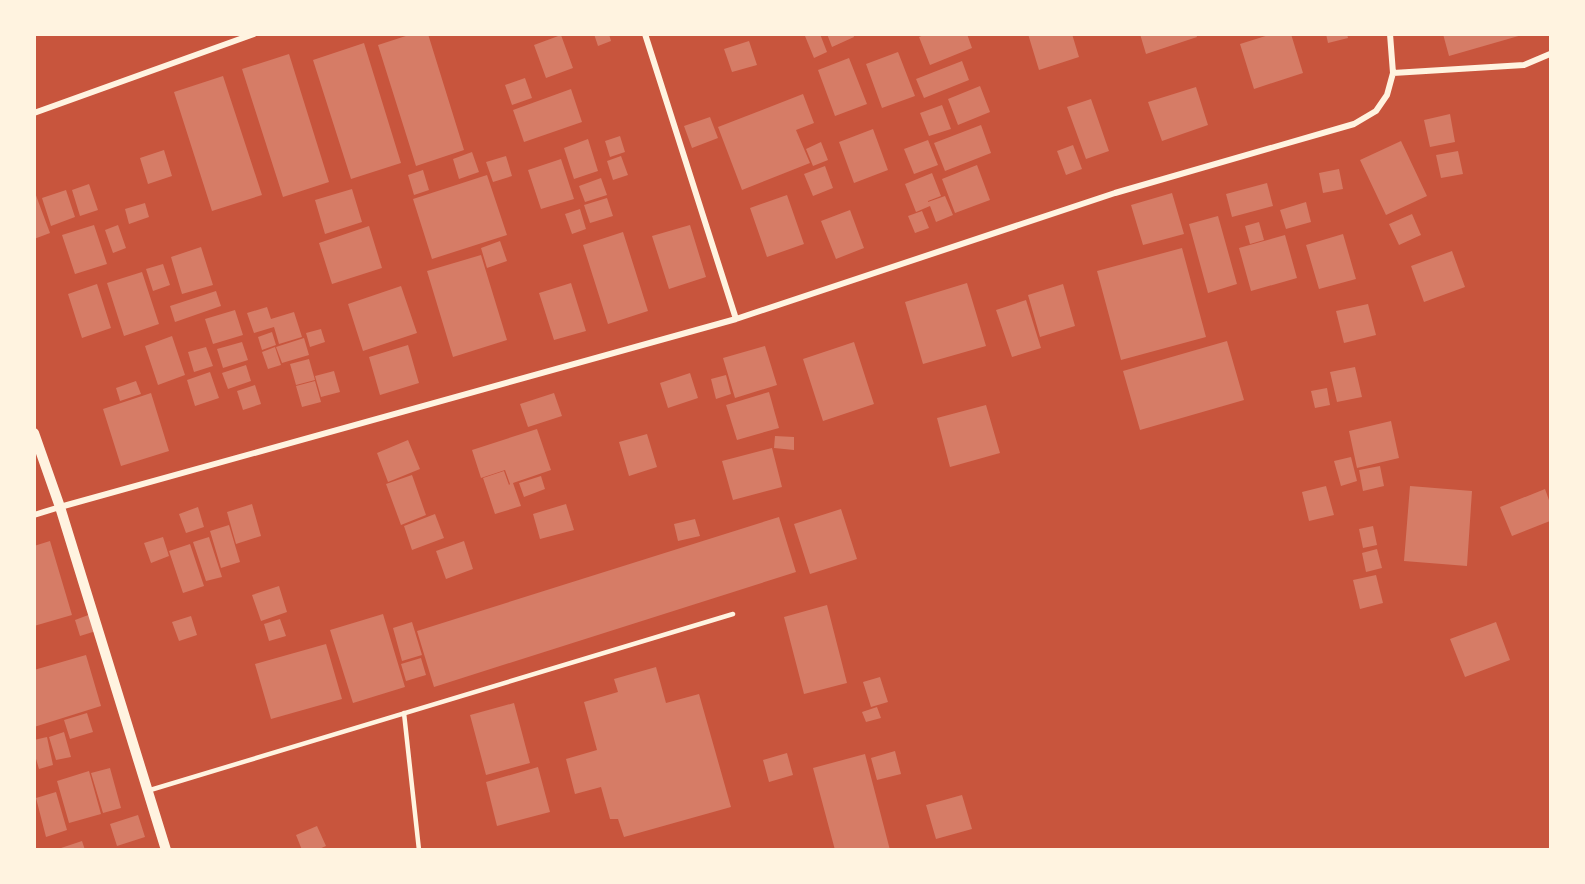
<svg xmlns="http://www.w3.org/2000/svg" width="1585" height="884" font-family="'Source Sans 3',sans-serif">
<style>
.building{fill:#d67c66}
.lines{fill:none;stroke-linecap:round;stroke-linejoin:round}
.service{stroke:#fff3e0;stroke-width:4.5}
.minor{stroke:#fff3e0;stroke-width:6}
.tertiary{stroke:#fff3e0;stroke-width:10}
</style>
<rect width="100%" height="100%" fill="#c8553d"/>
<path class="building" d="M412,34H428L464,150L416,166L378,45Z
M594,34H609L611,41L598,46Z
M808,34H820L827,52L814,58L805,36Z
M827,34H853L854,37L832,47Z
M926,34H967L972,48L930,65L919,37Z
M1028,34H1072L1079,57L1039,70Z
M1140,34H1196L1197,37L1146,54Z
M1272,34H1291L1303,73L1254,89L1240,44Z
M1326,34H1347L1348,38L1328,43Z
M1443,34H1522V35L1449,56Z
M561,35L573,68L546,78L534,45Z
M749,41L757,65L732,72L724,49Z
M364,43L401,163L351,179L313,60Z
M898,52L915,96L882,108L866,64Z
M289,54L329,182L283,197L242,69Z
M849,58L867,104L835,116L818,70Z
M962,61L969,80L924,98L916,79Z
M223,76L262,195L212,211L174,92Z
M525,78L532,98L512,105L505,85Z
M980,86L990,112L958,125L948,99Z
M1196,87L1208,125L1162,141L1148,102Z
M571,89L582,122L524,142L513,110Z
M803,94L814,123L796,130L810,163L742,190L718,127Z
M1091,99L1109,151L1086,159L1067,107Z
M942,105L951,129L929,136L920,113Z
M1450,114L1455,142L1430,147L1424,120Z
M710,117L718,138L692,148L684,126Z
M981,125L991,153L945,171L934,143Z
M873,129L888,170L854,183L839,142Z
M620,136L625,152L610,157L605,141Z
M588,139L598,171L574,179L564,148Z
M928,140L938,165L914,174L904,149Z
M1401,141L1427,196L1386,215L1360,160Z
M821,142L828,160L813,166L806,149Z
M1073,145L1082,169L1066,175L1057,151Z
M164,150L172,176L148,184L140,158Z
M1458,151L1463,174L1441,178L1436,155Z
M472,152L479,172L459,179L453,159Z
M506,156L512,176L493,182L486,162Z
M621,156L628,175L613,180L607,161Z
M561,159L574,199L541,209L528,170Z
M977,165L990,200L955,213L942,179Z
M825,166L833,188L813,196L804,174Z
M1339,169L1343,189L1323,193L1319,173Z
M423,170L429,190L414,195L408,175Z
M932,173L941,196L928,201V202L945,196L953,215L936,222L930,206L916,212L905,184Z
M487,175L507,235L432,259L413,199Z
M601,178L607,195L585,202L579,186Z
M1267,183L1273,206L1232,217L1226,194Z
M89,184L98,210L80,216L72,190Z
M352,189L362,222L325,234L315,200Z
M34,190L50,233L34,239Z
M66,190L75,217L51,226L42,198Z
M1172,193L1184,234L1143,245L1131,205Z
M787,195L804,244L767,257L750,208Z
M607,198L613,216L590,223L584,205Z
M1306,202L1311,222L1286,229L1280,210Z
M145,203L149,217L129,224L125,209Z
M580,209L586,229L572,234L565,214Z
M850,210L864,248L836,259L821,221Z
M922,211L929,228L915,233L908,216Z
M1412,214L1421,235L1399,245L1389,224Z
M1218,216L1237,284L1208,293L1189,224Z
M1259,222L1264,240L1250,244L1245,226Z
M94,225L107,264L75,274L62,235Z
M118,225L126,248L113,253L105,230Z
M690,225L706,277L669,289L652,236Z
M369,226L382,268L332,284L319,243Z
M623,232L648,311L608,324L583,245Z
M1343,234L1356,279L1319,289L1306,245Z
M1285,235L1297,278L1251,291L1239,248Z
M500,241L507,261L487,268L481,248Z
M201,247L213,285L182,294L171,257Z
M1182,248L1206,337L1121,360L1097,271Z
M1452,251L1465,287L1424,302L1411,266Z
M481,255L507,340L453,357L427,271Z
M163,264L170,285L153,291L146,269Z
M142,272L159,324L124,336L107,283Z
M571,283L586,331L554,340L539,293Z
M967,283L986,346L923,364L905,302Z
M97,284L111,328L82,338L68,294Z
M1063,284L1075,326L1040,337L1028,295Z
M401,286L417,333L363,351L348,304Z
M216,291L221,306L175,322L170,306Z
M1026,300L1041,348L1012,357L996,310Z
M1368,304L1376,335L1344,343L1336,311Z
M267,307L271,319L294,312L302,337L279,344L274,327L254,333L247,313Z
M235,310L243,335L213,344L205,319Z
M321,329L325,342L310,347L306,333Z
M272,332L276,345L262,350L258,337Z
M172,336L185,375L158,385L145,346Z
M304,338L309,355L282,363L276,347Z
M1227,341L1244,400L1140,430L1123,371Z
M242,342L248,360L223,368L217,349Z
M854,342L874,404L823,421L803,359Z
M408,345L419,383L380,395L369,357Z
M765,346L777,385L735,398L723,358Z
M206,347L213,366L194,372L188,352Z
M275,347L281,365L268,369L262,352Z
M309,359L315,380L296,385L290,364Z
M246,365L251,381L228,389L222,373Z
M1355,367L1362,397L1337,402L1330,372Z
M334,371L340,392L321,397L315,376Z
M210,372L219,398L195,406L187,380Z
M690,373L698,398L668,408L660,383Z
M726,375L731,394L716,399L711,379Z
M136,381L141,394L120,401L116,388Z
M315,381L321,402L302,407L296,386Z
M255,385L261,404L243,410L237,391Z
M1327,388L1330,405L1315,408L1311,391Z
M769,392L779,428L737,440L726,405Z
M151,393L169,451L121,466L103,409Z
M554,393L562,416L528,427L520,404Z
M986,405L1000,453L950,467L937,418Z
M1391,421L1399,458L1357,468L1349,431Z
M537,429L551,470L513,483L521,506L495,514L483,478L504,471L509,485L510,484L505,470L481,478L472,450Z
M647,434L657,467L629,476L619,442Z
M775,436L794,437V450L774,448Z
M408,440L420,469L388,482L377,453Z
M772,448L782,487L733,500L722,461Z
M1351,457L1357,481L1341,486L1334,461Z
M1380,466L1384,486L1363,491L1359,470Z
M412,475L426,515L401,525L386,484Z
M541,476L545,489L524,497L519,483Z
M1326,486L1334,515L1309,521L1302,492Z
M1410,486L1472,491L1467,566L1404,561Z
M1545,489L1550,503V521L1512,536L1500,507Z
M252,504L261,536L236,544L227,512Z
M566,504L574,530L540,539L533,514Z
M198,507L204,527L186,533L179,514Z
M841,509L857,559L810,574L794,524Z
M435,514L444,538L412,550L404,526Z
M779,517L796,572L434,687L417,631Z
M695,519L700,536L678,541L674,524Z
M229,525L240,562L221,568L210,531Z
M1373,526L1377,545L1363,548L1359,529Z
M163,537L169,556L151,563L144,543Z
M209,537L222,577L206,581L193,542Z
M50,541L72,615L34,626V546Z
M464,541L473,569L446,579L436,551Z
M190,544L204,586L183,593L169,551Z
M1377,549L1382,568L1366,572L1362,553Z
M1376,575L1383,603L1360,609L1353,580Z
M279,586L287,612L261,621L252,595Z
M827,605L847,683L804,694L784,617Z
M91,614L96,631L80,636L75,620Z
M383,614L405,687L353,703L330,630Z
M191,616L197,635L179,641L172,622Z
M280,619L286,636L269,641L264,624Z
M412,622L422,655L402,661L393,628Z
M1496,622L1510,660L1465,677L1450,639Z
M326,644L342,699L271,719L255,664Z
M86,655L101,706L34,727V670Z
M421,658L426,675L406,681L401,664Z
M656,667L666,703L699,694L731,807L624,837L618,819H610L601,787L575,794L566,759L597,750L584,702L618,692L614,679Z
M880,677L888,702L871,707L863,682Z
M514,703L530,763L486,775L470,715Z
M877,707L881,718L866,722L862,712Z
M87,713L93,732L70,739L64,720Z
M64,732L71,757L56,760L49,737Z
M47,737L53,765L39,769L34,752V740Z
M895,751L901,774L877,780L871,758Z
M787,753L793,775L769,782L763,760Z
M865,754L890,850H835L813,768Z
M538,767L550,812L497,826L486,782Z
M110,768L121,808L103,813L91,773Z
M89,771L101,814L69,823L57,781Z
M56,792L67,830L46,837L36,798Z
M962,795L972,829L936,839L926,805Z
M138,815L145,837L117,846L110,824Z
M317,826L326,846L317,850H302L296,835Z
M82,841L85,850H58V849Z"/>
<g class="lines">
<path class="service" d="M404,713L419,850
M147,791L733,614"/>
<path class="minor" d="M645,34L736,319
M1393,73L1524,65L1550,54
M34,113L254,34
M34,515L60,507L736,319L1115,193L1354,124L1376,111L1387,95L1393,73L1390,34"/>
<path class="tertiary" d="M34,433L60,507L166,850"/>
</g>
<rect width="1585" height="884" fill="none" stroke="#fff3e0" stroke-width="72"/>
</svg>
